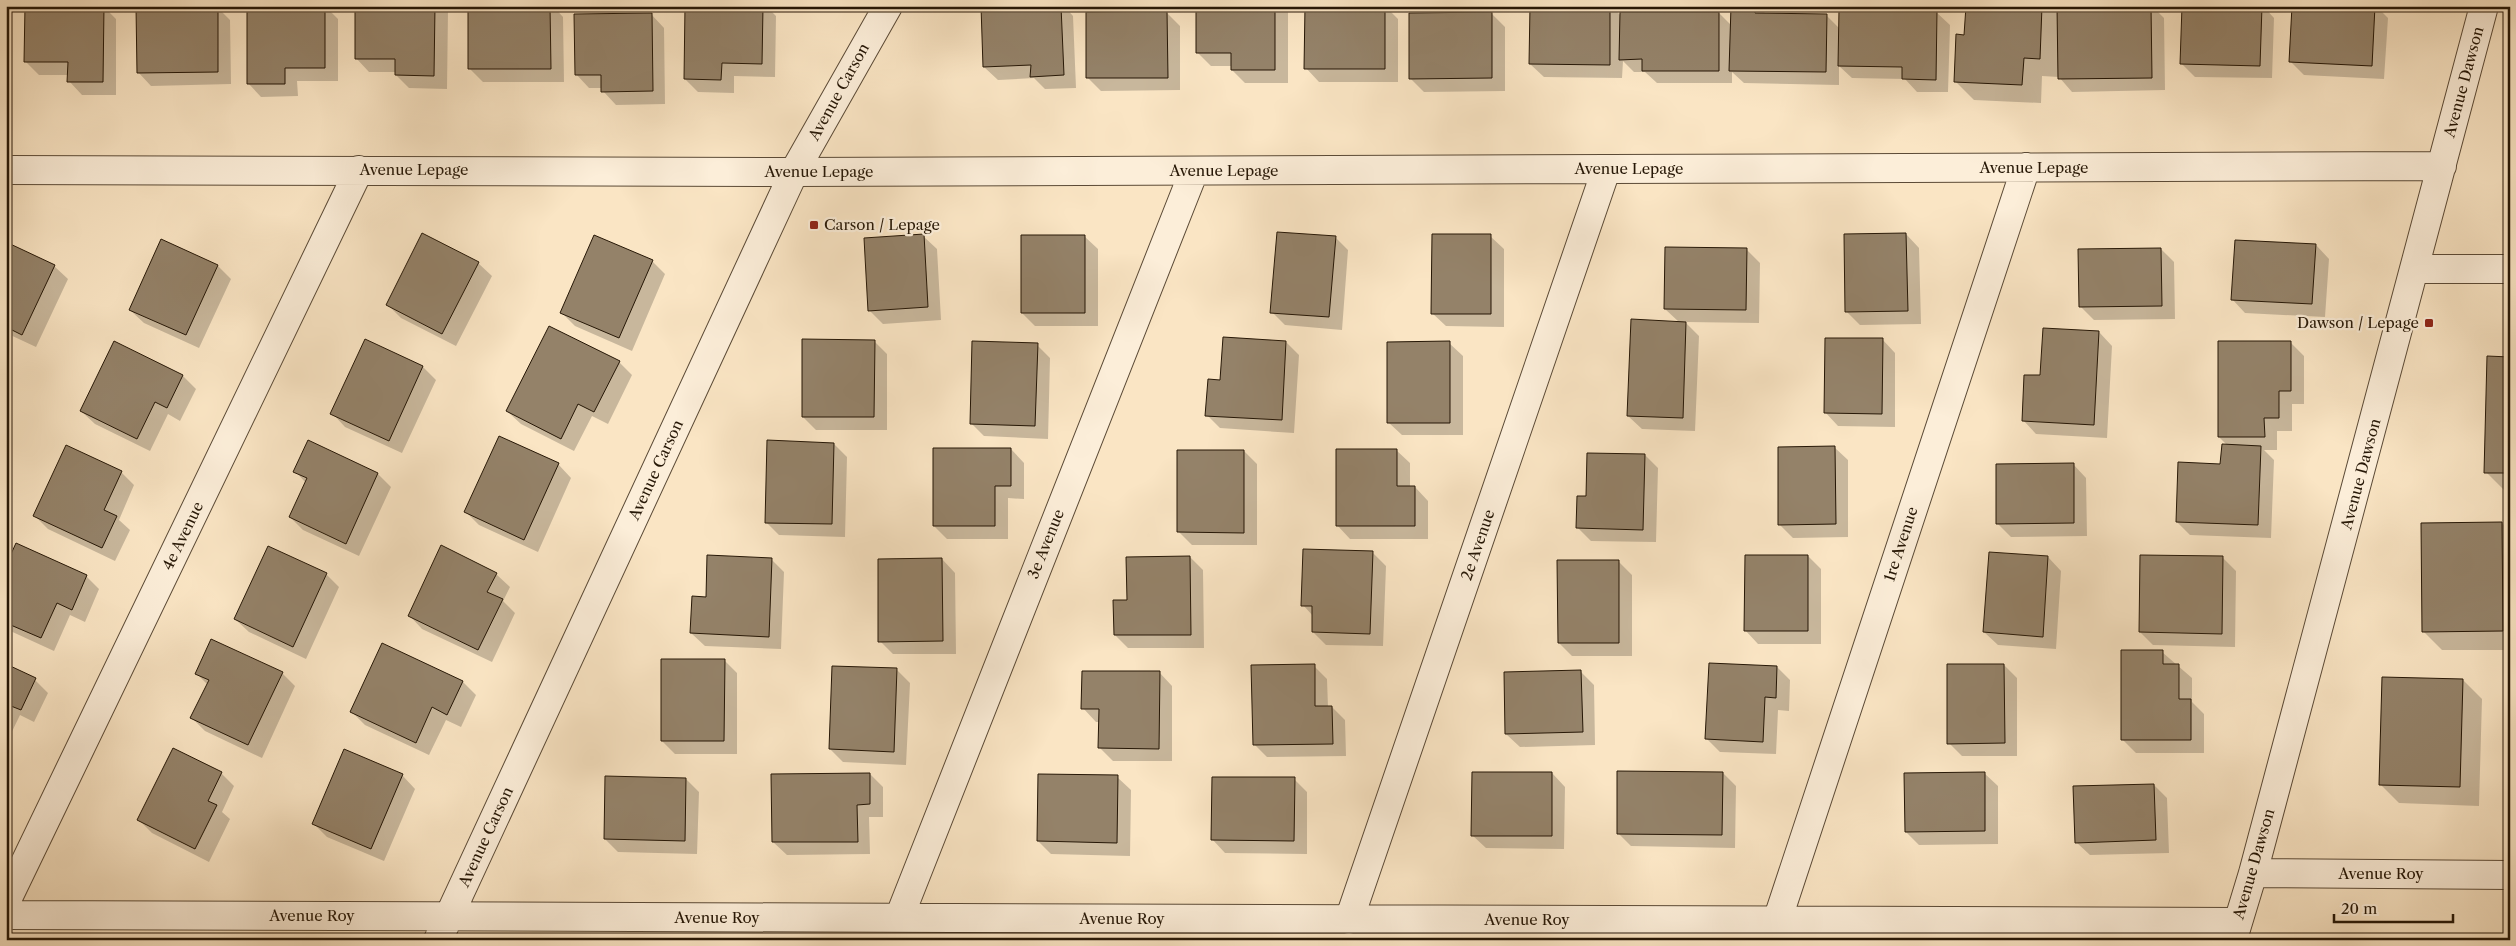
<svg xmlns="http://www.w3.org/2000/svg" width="2516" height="946" font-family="'Libre Caslon Text',serif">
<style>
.shadow{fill:#0003}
.building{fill:#948269;stroke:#261706}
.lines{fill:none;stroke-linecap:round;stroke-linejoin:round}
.minor-casing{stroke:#5b4a36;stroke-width:30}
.minor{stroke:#fceed9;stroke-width:28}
.poi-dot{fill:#8f2418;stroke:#fceed9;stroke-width:2}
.labels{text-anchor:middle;stroke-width:4.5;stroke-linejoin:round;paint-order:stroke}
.street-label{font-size:15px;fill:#261706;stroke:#fceed9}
.poi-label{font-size:15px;fill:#261706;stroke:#fceed9;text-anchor:start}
</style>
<rect width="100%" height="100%" fill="#fae5c4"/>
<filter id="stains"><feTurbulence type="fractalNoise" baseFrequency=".004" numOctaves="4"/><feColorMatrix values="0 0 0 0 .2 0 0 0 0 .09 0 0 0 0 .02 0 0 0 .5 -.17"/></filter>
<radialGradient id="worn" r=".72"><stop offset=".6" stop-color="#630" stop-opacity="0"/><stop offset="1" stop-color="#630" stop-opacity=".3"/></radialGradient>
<path class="shadow" d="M103,6L116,19V95H82L69,81V75H39L25,61Z
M249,6H325L338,19V81H297L298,96L261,97L248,83Z
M356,6H443L448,11L447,89L409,88L396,75V72H369L356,58Z
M469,6H553L563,17L564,82H483L470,69Z
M686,6H766L776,16L775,77L734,76V93L698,92L685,79Z
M982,6H1064L1073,16L1076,88L1045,89L1034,78L998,80L984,67Z
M1197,6H1288V83H1245L1232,70V66H1211L1197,52Z
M1385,6L1398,19V82H1319L1306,68Z
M1531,6H1612L1621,16L1719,13L1732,26V6H1758L1767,15H1826L1840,29L1936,12L1950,25L1948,92H1917L1905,79L1852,78L1839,66V85L1744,83L1732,72V83H1657L1645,72H1634L1623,61L1622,78L1544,77L1530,64Z
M1967,6H2152L2164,18L2165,90L2072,92L2059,77L2042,76L2041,103L1974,100L1955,81L1966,36Z
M2183,6H2263L2274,18L2272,78L2195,77L2181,63Z
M2294,6H2376L2388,18L2384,79L2304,75L2290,61Z
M217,7L230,20L231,84L151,86L138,72Z
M1167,13L1180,26V90L1101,91L1088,78Z
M651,14L664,28L665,104L616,105L603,91V88H589L576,74Z
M1492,14L1505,27V91L1424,92L1410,78Z
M1906,234L1919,248L1921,324L1860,325L1847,312Z
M923,236L937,249L941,320L883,324L869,310Z
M1084,236L1098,249V326H1035L1022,313Z
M1490,236L1504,249V327L1446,326L1432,313Z
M1335,237L1348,250L1342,330L1285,325L1272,312Z
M6,243L54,266L68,279L36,347L6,333Z
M2316,245L2329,259L2325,317L2245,313L2232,299Z
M2161,249L2174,262L2175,319L2094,320L2080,306Z
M1747,250L1760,263L1759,323L1685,322L1699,336L1695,431L1642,429L1628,416L1679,322L1665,309Z
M652,261L665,274L632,351L575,326L562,313Z
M478,263L492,276L456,346L401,318L388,305Z
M218,266L231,279L199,348L144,323L130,310Z
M2099,332L2112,346L2107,438L2036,434L2023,420L2042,377Z
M1882,339L1895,353V427L1838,426L1825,412Z
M366,340L423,367L436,380L402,453L345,427L332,413Z
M874,341L887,354V430H816L803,417Z
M1286,342L1299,355L1294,433L1220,428L1207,415L1222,381Z
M115,343L183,376L196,389L180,421L168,414L150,451L95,424L81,411Z
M1449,343L1463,356V435H1402L1388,422Z
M2291,343L2304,356V404H2292V431H2277V450H2264L2274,460L2271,538L2190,535L2177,522L2222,465L2228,446L2219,437Z
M1037,345L1050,358L1048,439L984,436L971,423Z
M2510,358V492L2505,491L2486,472Z
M619,362L632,375L608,424L592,416L574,451L521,424L507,411Z
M308,442L378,474L391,487L359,556L303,530L290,517L306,483L295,471Z
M834,444L847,457L845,537L779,535L766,522Z
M1834,447L1848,460V537L1793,538L1780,525Z
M1011,449L1024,463V499L1008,498V539H947L934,526Z
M1396,450L1410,463V487H1415L1428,501V539H1350L1337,525Z
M1244,451L1257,464V545H1192L1179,532Z
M1645,455L1658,468L1656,542L1591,541L1577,527L1588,497Z
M558,464L571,478L538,552L479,525L466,512Z
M2073,464L2086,478L2087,536L2011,537L1997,523Z
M121,472L134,485L119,520L130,530L115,561L48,529L35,516Z
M2502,523L2510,531V650H2442L2423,631Z
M1372,552L1386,566L1383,646L1326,645L1313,632V616L1303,605Z
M1808,556L1821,569V644H1758L1745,630Z
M1190,557L1203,570L1204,648H1128L1115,635L1128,601Z
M2048,557L2061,571L2056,649L1998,645L1984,632Z
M2223,558L2236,571L2235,647L2153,645L2140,632Z
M771,559L784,572L781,649L705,646L691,633L707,598Z
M942,559L955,573L956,654H893L880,641Z
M1619,562L1632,575V656H1572L1559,643Z
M6,568L86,576L99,589L85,622L70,615L54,651L6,629Z
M326,574L339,587L306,659L249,632L235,619Z
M496,574L510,587L503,601L515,613L492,662L422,629L409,615Z
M383,645L463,682L476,695L461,727L446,720L429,755L365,725L352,712Z
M2162,652L2192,678V702L2204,714V753H2136L2122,739Z
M724,660L737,673V754H675L662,741Z
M2004,665L2017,678V756H1962L1949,743Z
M6,666L35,680L48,693L34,722L20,715L6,744Z
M1314,666L1327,679L1328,707H1332L1345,720L1346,756L1267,757L1254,744Z
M1777,667L1790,680L1789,711L1778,710L1776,754L1720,752L1707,739Z
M897,670L910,683L906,765L843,762L830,749Z
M1159,672L1172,686V761H1113L1100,748V722H1096L1083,708Z
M1581,672L1594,685L1595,745L1520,747L1506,734Z
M282,673L295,686L262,758L205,731L192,718L208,685L197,674Z
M2463,680L2482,699L2479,806L2399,803L2380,784Z
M221,773L234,786L222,812L230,819L209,862L152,833L139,820Z
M1552,773L1565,787L1564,849L1486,848L1472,835Z
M1723,773L1736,786L1735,848L1631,846L1618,833Z
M1984,773L1998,786V844L1919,845L1906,832Z
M870,774L883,787V817H869L870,854L787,855L773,842Z
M402,775L415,789L384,861L327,837L314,824Z
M1117,777L1131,790L1130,856L1051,854L1038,841Z
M686,779L699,792L697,854L618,852L605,839Z
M1294,779L1307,792V854L1225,853L1212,839Z
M2154,785L2167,798L2169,853L2090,855L2076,842Z"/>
<path class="building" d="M25,6H104L103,82H67L68,62H24Z
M218,6V72L137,73L136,7Z
M247,6H325V68H285V84H247Z
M355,6H435L434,76L395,75V59H355Z
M468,6H550L551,69H468Z
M685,6H763L762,64L722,63L721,80L684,79Z
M981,6H1061L1064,75L1030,77L1031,65L983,67Z
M1196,6H1275V70H1231V53H1196Z
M1305,6H1385V69H1304Z
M1530,6H1610V65L1529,64Z
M1731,6H1755V13L1827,14L1826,72L1729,71Z
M1966,6H2042L2040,59L2024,58L2022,85L1954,82L1956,34L1964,35Z
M2057,6H2151L2152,78L2058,79Z
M2182,6H2262L2260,66L2180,64Z
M2292,6H2375L2372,66L2289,62Z
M1839,9L1937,11L1936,80L1902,79V67L1838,66Z
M1167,11L1168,78H1086V12Z
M1492,12V78L1409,79V13Z
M1620,12H1719V71H1642V59L1619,60Z
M652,13L653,91L601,92V75H575L574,14Z
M1277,232L1336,236L1329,317L1270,313Z
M422,233L479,262L442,334L386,305Z
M1906,233L1908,311L1845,312L1844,234Z
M924,234L928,307L868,311L864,238Z
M1432,234H1491V314H1431Z
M594,235L653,260L619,338L560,313Z
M1021,235H1085V313H1021Z
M161,239L218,265L186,335L129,310Z
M2235,240L2316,244L2312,304L2231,300Z
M6,242L55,265L22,335L6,327Z
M1665,247L1747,248L1746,310L1664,309Z
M2161,248L2162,306L2079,307L2078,249Z
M1631,319L1686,322L1683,418L1627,416Z
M549,326L620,361L594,412L578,404L561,439L506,411Z
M2043,328L2099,331L2094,425L2022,421L2024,375H2040Z
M1223,337L1286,341L1282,420L1205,416L1208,379L1220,380Z
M1825,338H1883L1882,414L1824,413Z
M365,339L423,366L389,441L330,414Z
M802,339L875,340L874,417H802Z
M114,341L183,375L167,408L155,402L137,439L80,411Z
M972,341L1038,343L1035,426L970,424Z
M1450,341V423H1387V342Z
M2218,341H2291V391H2279V418H2264L2265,437H2218Z
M2487,356L2510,357V473H2484Z
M499,436L559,463L524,540L464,512Z
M308,440L378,473L346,544L289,517L307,478L293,472Z
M767,440L834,443L832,524L765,523Z
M2222,444L2261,446L2258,525L2176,522L2178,462L2220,464Z
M66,445L122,471L104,510L117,516L102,548L33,516Z
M1835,446L1836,524L1778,525V447Z
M933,448H1011V486H995V526H933Z
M1336,449H1397V486H1415V526H1336Z
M1177,450H1244V533L1177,532Z
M1587,453L1645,454L1643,530L1576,528L1577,496H1586Z
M2074,463V523L1996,524V464Z
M2502,522L2503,631L2422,632L2421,523Z
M16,543L87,575L72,610L57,603L41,638L6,623V565Z
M441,545L497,573L487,592L503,599L478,650L408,616Z
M268,546L327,573L293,647L234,619Z
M1303,549L1373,551L1370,634L1312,632V606H1301Z
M1989,552L2048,556L2043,637L1983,632Z
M707,555L772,558L769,637L690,633L692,596L706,597Z
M1745,555H1808V631H1744Z
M2140,555L2223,556L2222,634L2139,632Z
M1190,556L1191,635H1114L1113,600H1127L1126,557Z
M942,558L943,641L878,642V559Z
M1557,560H1619V643H1558Z
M211,639L283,672L248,745L190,718L209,680L195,674Z
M382,643L463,681L447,715L432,707L416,743L350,712Z
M2121,650H2163V664H2179V699H2191V740H2121Z
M661,659H725L724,741H661Z
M1709,663L1777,666L1776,698L1765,697L1763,742L1705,739Z
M6,664L36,678L21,710L6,704Z
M1315,664V706H1332L1333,744L1253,745L1251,665Z
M1947,664H2004L2005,743L1947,744Z
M832,666L897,668L894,752L829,749Z
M1581,670L1583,732L1505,734L1504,672Z
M1082,671H1160L1159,749L1098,748L1099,709H1081Z
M2382,677L2463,679L2460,787L2379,785Z
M173,748L222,772L208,801L217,805L195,849L137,820Z
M344,749L403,774L371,849L312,824Z
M1617,771L1723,772L1722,835L1617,834Z
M1472,772H1552V836H1471Z
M1985,772V831L1905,832L1904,773Z
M870,773V804L857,805L858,842H772L771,774Z
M1038,774L1118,775L1117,843L1037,841Z
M605,776L686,778L685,841L604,839Z
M1212,777H1295L1294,841L1211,840Z
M2154,784L2156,840L2075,843L2073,786Z"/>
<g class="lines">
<g class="minor-casing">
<path id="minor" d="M6,170L794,172L2442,166
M2415,269H2510
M2253,873L2510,875
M6,902L359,170
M6,915L2237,922
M899,918L1194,171
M1349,920L1606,170
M1777,921L2026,167
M2233,939L2253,873L2484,6
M438,940L794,172L888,6"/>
</g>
<use href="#minor" class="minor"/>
</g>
<g class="poi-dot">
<rect x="809" y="220" width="10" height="10" rx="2.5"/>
<rect x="2424" y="318" width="10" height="10" rx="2.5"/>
</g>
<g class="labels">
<g class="street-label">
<text transform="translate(2464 82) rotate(-75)" y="5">Avenue Dawson</text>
<text transform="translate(839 92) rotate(-61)" y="5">Avenue Carson</text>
<text x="2034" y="173">Avenue Lepage</text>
<text x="1629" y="174">Avenue Lepage</text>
<text x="414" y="175">Avenue Lepage</text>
<text x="1224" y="176">Avenue Lepage</text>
<text x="819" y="177">Avenue Lepage</text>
<text transform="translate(656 470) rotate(-65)" y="5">Avenue Carson</text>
<text transform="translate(2361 474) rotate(-75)" y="5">Avenue Dawson</text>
<text transform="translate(183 536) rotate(-64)" y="5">4e Avenue</text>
<text transform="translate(1046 544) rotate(-68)" y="5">3e Avenue</text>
<text transform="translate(1901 544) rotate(-72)" y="5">1re Avenue</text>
<text transform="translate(1478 545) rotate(-71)" y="5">2e Avenue</text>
<text transform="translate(486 837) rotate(-65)" y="5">Avenue Carson</text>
<text transform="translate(2254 864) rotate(-74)" y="5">Avenue Dawson</text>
<text x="2381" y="879">Avenue Roy</text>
<text x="312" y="921">Avenue Roy</text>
<text x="717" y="923">Avenue Roy</text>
<text x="1122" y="924">Avenue Roy</text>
<text x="1527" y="925">Avenue Roy</text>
</g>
<g class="poi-label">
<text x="824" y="230">Carson / Lepage</text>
<text x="2419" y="328" text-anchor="end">Dawson / Lepage</text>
</g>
</g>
<rect width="2516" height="946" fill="none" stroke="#fae5c4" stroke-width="25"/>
<rect x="8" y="8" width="2501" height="931" fill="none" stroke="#261706" stroke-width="2.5"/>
<rect x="12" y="12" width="2491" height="921" fill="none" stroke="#261706"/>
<path d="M2334 914v8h119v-8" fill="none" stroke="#261706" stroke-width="2.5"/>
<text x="2341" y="914" font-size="15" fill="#261706" stroke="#fceed9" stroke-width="4" paint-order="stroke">20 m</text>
<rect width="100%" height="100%" filter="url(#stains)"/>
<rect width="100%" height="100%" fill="url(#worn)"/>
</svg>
